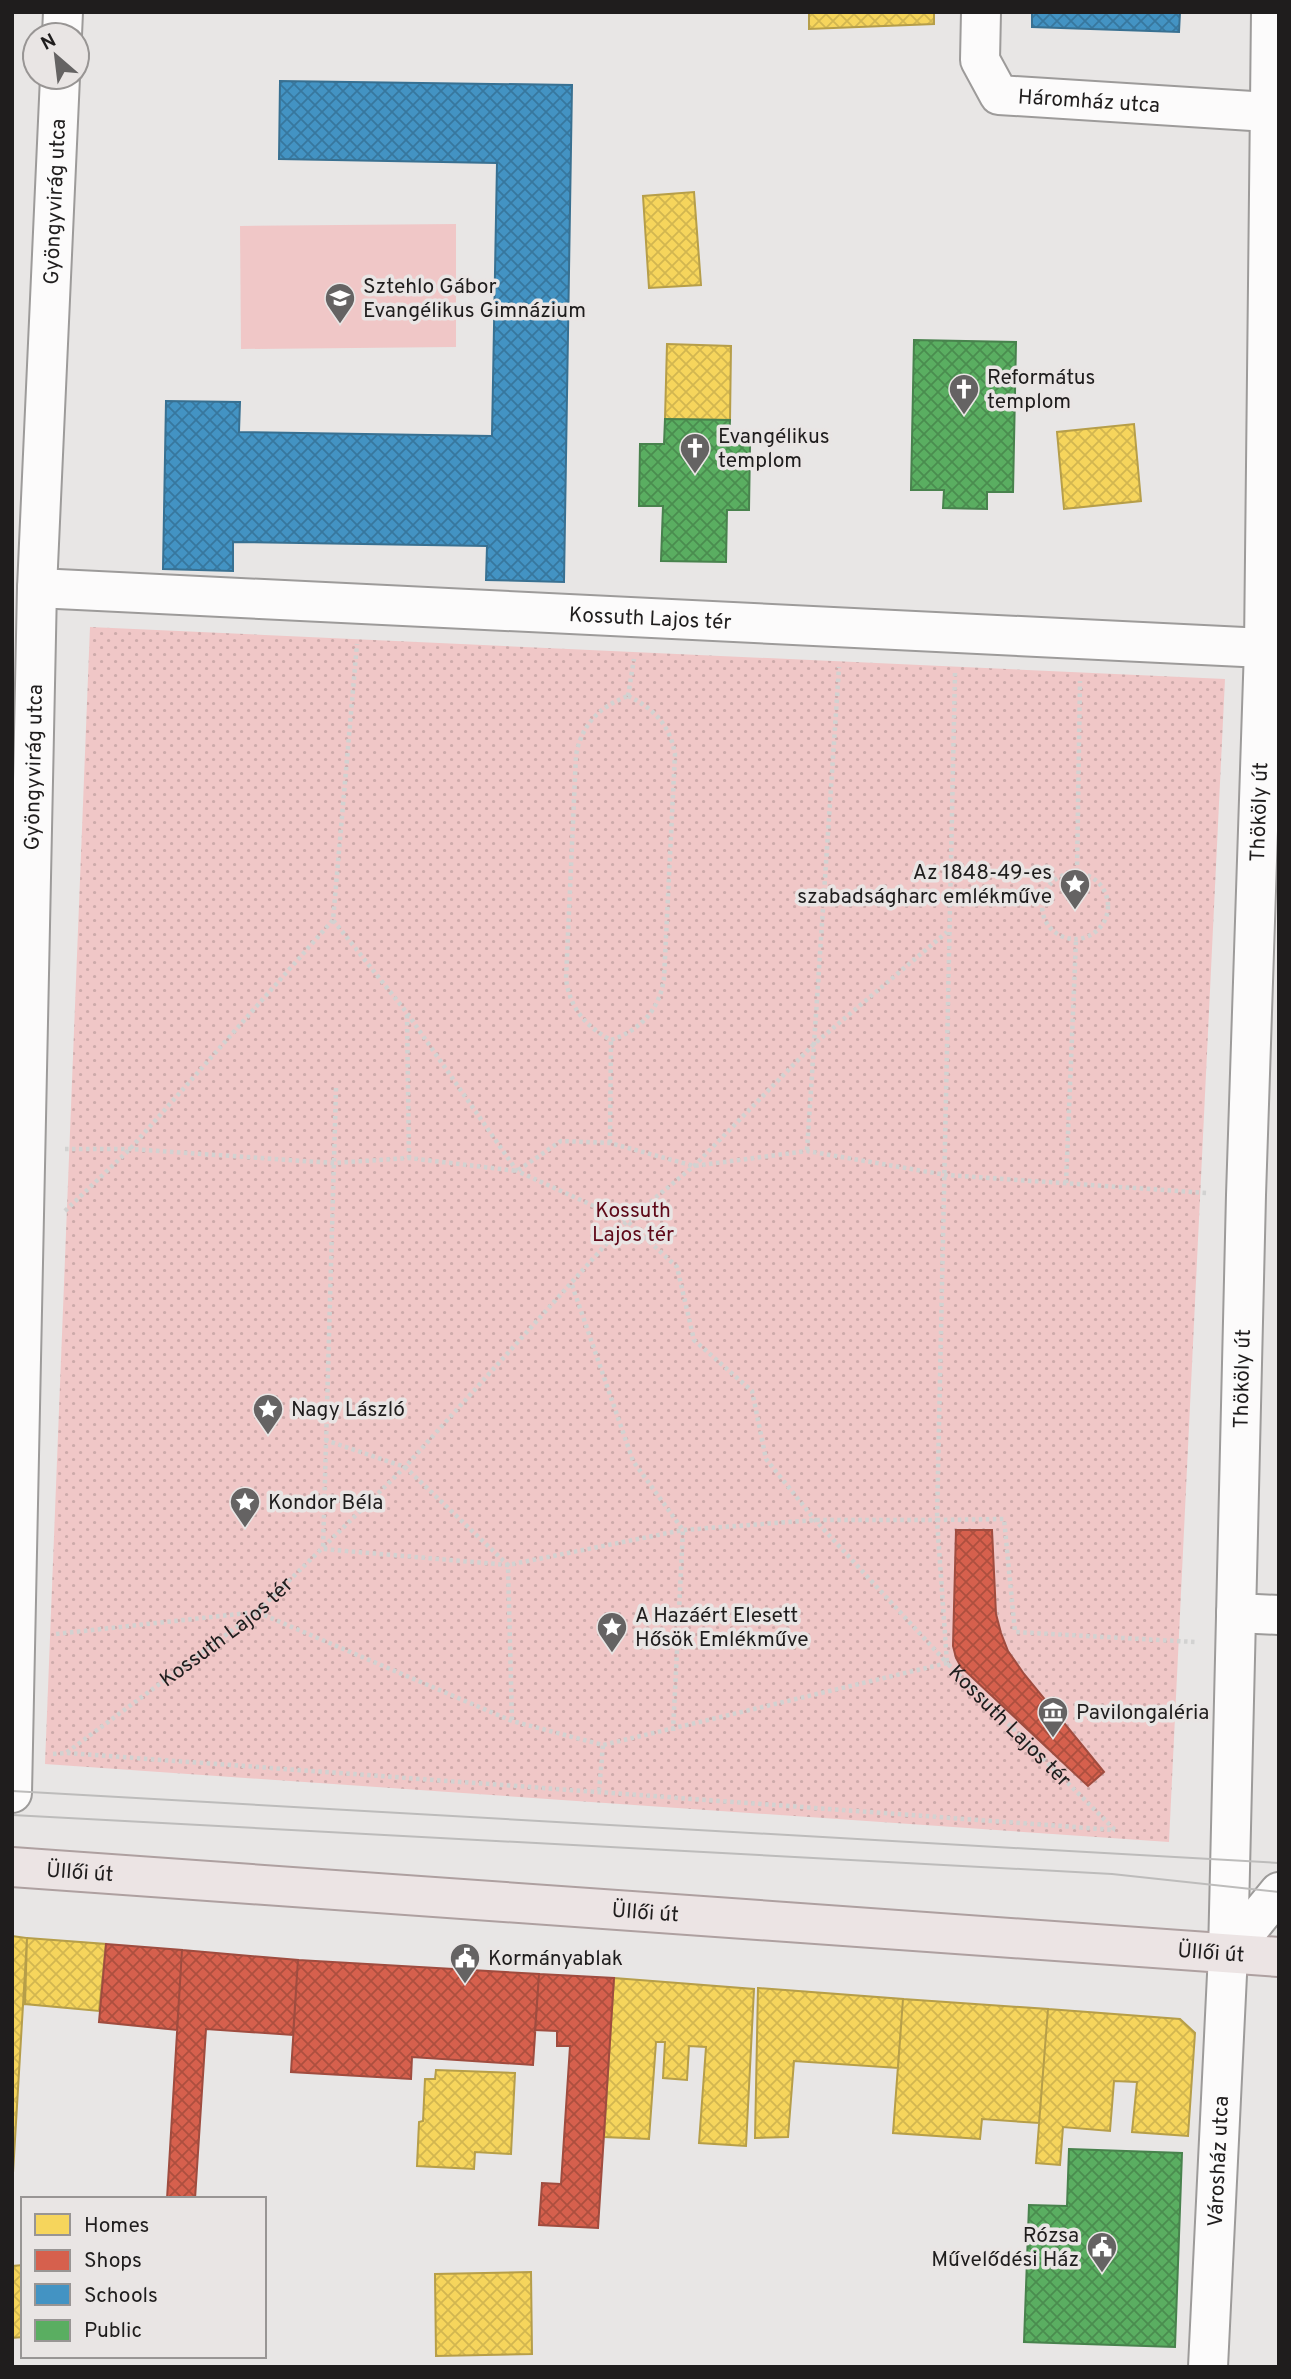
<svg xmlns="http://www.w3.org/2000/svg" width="1291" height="2379" font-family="Overpass,sans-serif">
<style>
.park{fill:url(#park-dots)}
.pitch{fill:#f0c7c7}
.homes{fill:url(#homes-cross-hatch);stroke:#b69e49;stroke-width:2}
.shops{fill:url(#shops-cross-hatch);stroke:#9f4c3f;stroke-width:2}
.schools{fill:url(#schools-cross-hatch);stroke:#387091;stroke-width:2}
.public{fill:url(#public-cross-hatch);stroke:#48824d;stroke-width:2}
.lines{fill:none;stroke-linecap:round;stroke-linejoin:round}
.minor-casing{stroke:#9d9b9a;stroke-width:42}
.major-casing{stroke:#aea0a0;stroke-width:42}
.path{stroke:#d2d2d1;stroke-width:4.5;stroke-dasharray:3.5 3.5;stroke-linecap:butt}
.minor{stroke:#fcfbfb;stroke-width:38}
.major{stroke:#ece4e4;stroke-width:38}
.tram{stroke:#bdbcbb;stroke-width:2}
.labels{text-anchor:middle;stroke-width:7;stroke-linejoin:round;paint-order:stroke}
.street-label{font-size:21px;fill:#1f1d1d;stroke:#e9e5e4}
.poi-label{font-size:21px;fill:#1f1d1d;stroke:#e9e5e4;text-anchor:start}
.park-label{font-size:21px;fill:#5e0818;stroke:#e9e5e4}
</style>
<defs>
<pattern id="park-dots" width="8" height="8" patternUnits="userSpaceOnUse" patternTransform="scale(1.75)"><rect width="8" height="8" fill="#f0c7c7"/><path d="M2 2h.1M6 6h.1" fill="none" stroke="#cdaaaa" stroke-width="1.8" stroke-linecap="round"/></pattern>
<pattern id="homes-cross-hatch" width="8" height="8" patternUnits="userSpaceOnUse" patternTransform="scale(1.75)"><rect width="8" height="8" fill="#f6d55c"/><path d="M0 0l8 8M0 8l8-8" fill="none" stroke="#d2b650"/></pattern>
<pattern id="shops-cross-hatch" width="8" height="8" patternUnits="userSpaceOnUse" patternTransform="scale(1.75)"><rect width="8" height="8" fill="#d6604d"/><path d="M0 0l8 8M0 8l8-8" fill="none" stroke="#ad4f3f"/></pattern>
<pattern id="schools-cross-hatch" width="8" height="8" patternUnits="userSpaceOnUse" patternTransform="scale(1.75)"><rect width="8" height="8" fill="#4393c3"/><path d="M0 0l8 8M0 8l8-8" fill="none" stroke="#37779e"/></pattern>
<pattern id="public-cross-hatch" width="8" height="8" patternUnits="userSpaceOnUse" patternTransform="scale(1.75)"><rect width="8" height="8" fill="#5aae61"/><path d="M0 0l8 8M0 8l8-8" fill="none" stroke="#4a8d4f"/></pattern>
</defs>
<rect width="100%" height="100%" fill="#e8e6e5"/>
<path class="park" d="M90,627L1225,679L1169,1842L45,1764Z"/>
<path class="pitch" d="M456,224V347L241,349L240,226Z"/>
<path class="homes" d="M809,12H934V24L809,29Z
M694,192L701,285L649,288L643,196Z
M667,344L731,346L730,420L665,419Z
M1134,424L1141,501L1064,509L1057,432Z
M12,1936L27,1938L13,2173H12Z
M27,1938L106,1944L99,2011L25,2004Z
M614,1978L754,1989L746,2146L699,2143L706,2047L689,2046L687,2080L663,2078L665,2042H656L649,2139L604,2137Z
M758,1988L903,1999L898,2068L794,2061L788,2137L755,2138Z
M903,1999L1048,2009L1039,2123L982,2119L980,2139L893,2133Z
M1048,2009L1180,2019L1195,2033L1188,2136L1132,2132L1137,2082L1114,2081L1110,2131L1063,2127L1060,2165L1036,2163Z
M436,2070L515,2073L511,2154L475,2152L474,2169L417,2166L419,2122L423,2121L425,2079H435Z
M23,2265V2337L12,2338V2266Z
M531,2272L532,2354L436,2356L435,2274Z"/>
<path class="shops" d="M956,1530H992L996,1614L1001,1633L1008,1651L1024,1674L1104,1772L1088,1786L961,1667L956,1658L953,1646Z
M106,1944L182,1950L177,2030L99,2022Z
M182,1950L298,1960L293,2035L206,2029L195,2199H167Z
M298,1960L539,1974L533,2065L412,2057L411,2079L291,2072Z
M539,1974L614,1978L598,2228L539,2225L542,2183L561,2184L570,2046H557V2031L535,2030Z"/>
<path class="schools" d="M1032,12H1180L1179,32L1032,27Z
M280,81L572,85L564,582L486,580L487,546L233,542V571L163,569L166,401L240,402L239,432L492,436L497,163L279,159Z"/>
<path class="public" d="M914,340L1016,342L1013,492H987V509L943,508L944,490H911Z
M665,419L730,420L729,443L750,444L749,510H727L726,562L661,561L663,506H639L640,444H664Z
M1069,2149L1182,2153L1175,2347L1024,2342L1029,2205L1067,2206Z"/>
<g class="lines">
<g class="minor-casing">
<g id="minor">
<path id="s3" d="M981,12L980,60L999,95L1268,112"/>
<path d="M62,35L63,12"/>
<path id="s4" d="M37,588L1264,648"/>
<path d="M1236,1613L1279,1615"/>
<path id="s5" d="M12,1793L37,588L60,77"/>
<path d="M1228,1954L1279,1892"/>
<path id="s6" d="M1208,2367L1228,1954L1246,1195L1264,648L1271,12"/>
</g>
</g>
<g class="major-casing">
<g id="major">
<path id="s7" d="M12,1867L1279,1957"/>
</g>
</g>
<g class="path">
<path d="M955,673L937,1520L1004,1519L1015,1632L1195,1642"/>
<path d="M628,696C655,709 670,726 675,754L664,978C660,1009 641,1030 611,1040C585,1026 570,1008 566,979L576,755C582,724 599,707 628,696Z"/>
<path d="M628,696L634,659"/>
<path d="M1077,872L1080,681"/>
<circle cx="1075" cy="906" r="33"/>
<path d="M407,1015L409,1158"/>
<path id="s1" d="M336,1088L323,1549L508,1565L683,1530L815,1520H937L947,1663L1115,1830"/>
<path d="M610,1143L611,1040"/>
<path d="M65,1149H130L333,1163L409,1158L517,1171L561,1141L610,1143L694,1166L807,1151L946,1175L1207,1193"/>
<path d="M807,1150L839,667"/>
<path d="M1066,1183L1076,940"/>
<path d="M65,1211L130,1149L333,920L357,644"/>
<path d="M572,1285L633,1461L683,1530L673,1731"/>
<path d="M325,1440L405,1467L508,1565L512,1721"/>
<path d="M56,1634L257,1612L512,1721L603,1745L947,1663L815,1520L766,1459L752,1391L694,1340L677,1267L627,1221L517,1171L407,1013L333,920"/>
<path d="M67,1753L1115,1830"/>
<path id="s2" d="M53,1754L66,1753L257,1612L405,1467L627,1221L694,1166L813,1045L947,932"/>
<path d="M599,1791L603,1745"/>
</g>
<use href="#minor" class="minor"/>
<use href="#major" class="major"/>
<path class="tram" d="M12,1791L1279,1863
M12,1815L1112,1874L1279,1892"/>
</g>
<defs>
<g id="school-pin" transform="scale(1.575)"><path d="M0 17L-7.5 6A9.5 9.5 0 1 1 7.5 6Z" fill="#656363" stroke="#e9e5e4"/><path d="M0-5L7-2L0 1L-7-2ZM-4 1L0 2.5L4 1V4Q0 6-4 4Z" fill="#fff"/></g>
<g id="church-pin" transform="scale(1.575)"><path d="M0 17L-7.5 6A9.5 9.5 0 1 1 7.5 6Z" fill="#656363" stroke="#e9e5e4"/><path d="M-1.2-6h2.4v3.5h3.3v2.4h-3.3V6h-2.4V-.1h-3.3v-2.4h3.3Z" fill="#fff"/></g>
<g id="sight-pin" transform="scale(1.575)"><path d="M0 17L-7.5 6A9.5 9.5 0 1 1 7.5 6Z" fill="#656363" stroke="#e9e5e4"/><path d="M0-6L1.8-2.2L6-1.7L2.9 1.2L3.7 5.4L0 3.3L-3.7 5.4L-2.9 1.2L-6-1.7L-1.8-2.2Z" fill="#fff"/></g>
<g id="museum-pin" transform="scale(1.575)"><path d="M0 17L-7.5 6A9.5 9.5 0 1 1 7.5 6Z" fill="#656363" stroke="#e9e5e4"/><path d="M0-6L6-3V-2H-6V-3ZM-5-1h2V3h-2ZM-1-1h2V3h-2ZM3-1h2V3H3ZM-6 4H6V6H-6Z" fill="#fff"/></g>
<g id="civic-pin" transform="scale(1.575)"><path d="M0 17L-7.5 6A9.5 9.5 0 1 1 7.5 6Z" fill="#656363" stroke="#e9e5e4"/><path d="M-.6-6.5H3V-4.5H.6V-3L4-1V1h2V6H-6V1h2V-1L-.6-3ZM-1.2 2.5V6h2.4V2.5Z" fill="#fff"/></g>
</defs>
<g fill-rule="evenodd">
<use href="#school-pin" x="340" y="298"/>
<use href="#church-pin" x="964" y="389"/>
<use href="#church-pin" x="695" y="448"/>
<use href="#sight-pin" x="1075" y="884"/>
<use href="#sight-pin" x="268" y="1409"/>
<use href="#sight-pin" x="245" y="1502"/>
<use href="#sight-pin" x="612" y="1627"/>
<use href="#museum-pin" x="1053" y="1712"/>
<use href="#civic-pin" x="465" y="1958"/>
<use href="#civic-pin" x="1102" y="2247"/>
</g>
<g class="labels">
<g class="street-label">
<text dy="7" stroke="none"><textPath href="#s3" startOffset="178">Háromház utca</textPath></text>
<text dy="7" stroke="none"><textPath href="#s5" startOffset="1592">Gyöngyvirág utca</textPath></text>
<text dy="7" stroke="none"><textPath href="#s4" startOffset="614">Kossuth Lajos tér</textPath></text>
<text dy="7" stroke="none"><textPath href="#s5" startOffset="1026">Gyöngyvirág utca</textPath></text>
<text dy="7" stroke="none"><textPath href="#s6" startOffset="1556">Thököly út</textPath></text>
<text dy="7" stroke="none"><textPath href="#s6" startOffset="989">Thököly út</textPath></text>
<text dy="7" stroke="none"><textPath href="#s2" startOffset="214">Kossuth Lajos tér</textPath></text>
<text dy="7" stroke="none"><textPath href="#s1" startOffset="1312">Kossuth Lajos tér</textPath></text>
<text dy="7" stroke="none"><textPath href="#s7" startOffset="68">Üllői út</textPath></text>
<text dy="7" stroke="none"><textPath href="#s7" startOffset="635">Üllői út</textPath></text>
<text dy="7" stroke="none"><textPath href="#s7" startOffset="1202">Üllői út</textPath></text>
<text dy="7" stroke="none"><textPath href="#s6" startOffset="206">Városház utca</textPath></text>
</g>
<g class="poi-label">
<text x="363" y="293">Sztehlo Gábor<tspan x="363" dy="24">Evangélikus Gimnázium</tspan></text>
<text x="987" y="384">Református<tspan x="987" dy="24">templom</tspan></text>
<text x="718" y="443">Evangélikus<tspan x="718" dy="24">templom</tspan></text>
<text x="1052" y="879" text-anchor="end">Az 1848-49-es<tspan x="1052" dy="24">szabadságharc emlékműve</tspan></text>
<text x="291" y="1416">Nagy László</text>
<text x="268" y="1509">Kondor Béla</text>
<text x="635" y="1622">A Hazáért Elesett<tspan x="635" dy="24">Hősök Emlékműve</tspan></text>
<text x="1076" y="1719">Pavilongaléria</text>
<text x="488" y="1965">Kormányablak</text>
<text x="1079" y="2242" text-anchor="end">Rózsa<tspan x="1079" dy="24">Művelődési Ház</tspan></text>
</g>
<g class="park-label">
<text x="633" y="1217">Kossuth<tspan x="633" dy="24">Lajos tér</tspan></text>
</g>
</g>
<rect width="1291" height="2379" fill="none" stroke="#1f1d1d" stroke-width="28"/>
<rect x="21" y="2197" width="245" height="161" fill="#e9e5e4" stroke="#989594" stroke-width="2"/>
<rect x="35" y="2214" width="35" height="21" fill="#f6d55c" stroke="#989594" stroke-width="2"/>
<text x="84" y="2232" font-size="21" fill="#1f1d1d">Homes</text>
<rect x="35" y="2250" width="35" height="21" fill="#d6604d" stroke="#989594" stroke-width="2"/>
<text x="84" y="2267" font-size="21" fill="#1f1d1d">Shops</text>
<rect x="35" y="2284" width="35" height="21" fill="#4393c3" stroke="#989594" stroke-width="2"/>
<text x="84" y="2302" font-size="21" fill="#1f1d1d">Schools</text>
<rect x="35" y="2320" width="35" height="21" fill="#5aae61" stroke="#989594" stroke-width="2"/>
<text x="84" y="2337" font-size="21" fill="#1f1d1d">Public</text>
<g transform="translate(56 56) rotate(332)"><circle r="33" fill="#e9e5e4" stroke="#989594" stroke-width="2"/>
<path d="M0-5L12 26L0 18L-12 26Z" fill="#656363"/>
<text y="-10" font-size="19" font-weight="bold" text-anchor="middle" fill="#1f1d1d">N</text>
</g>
</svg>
